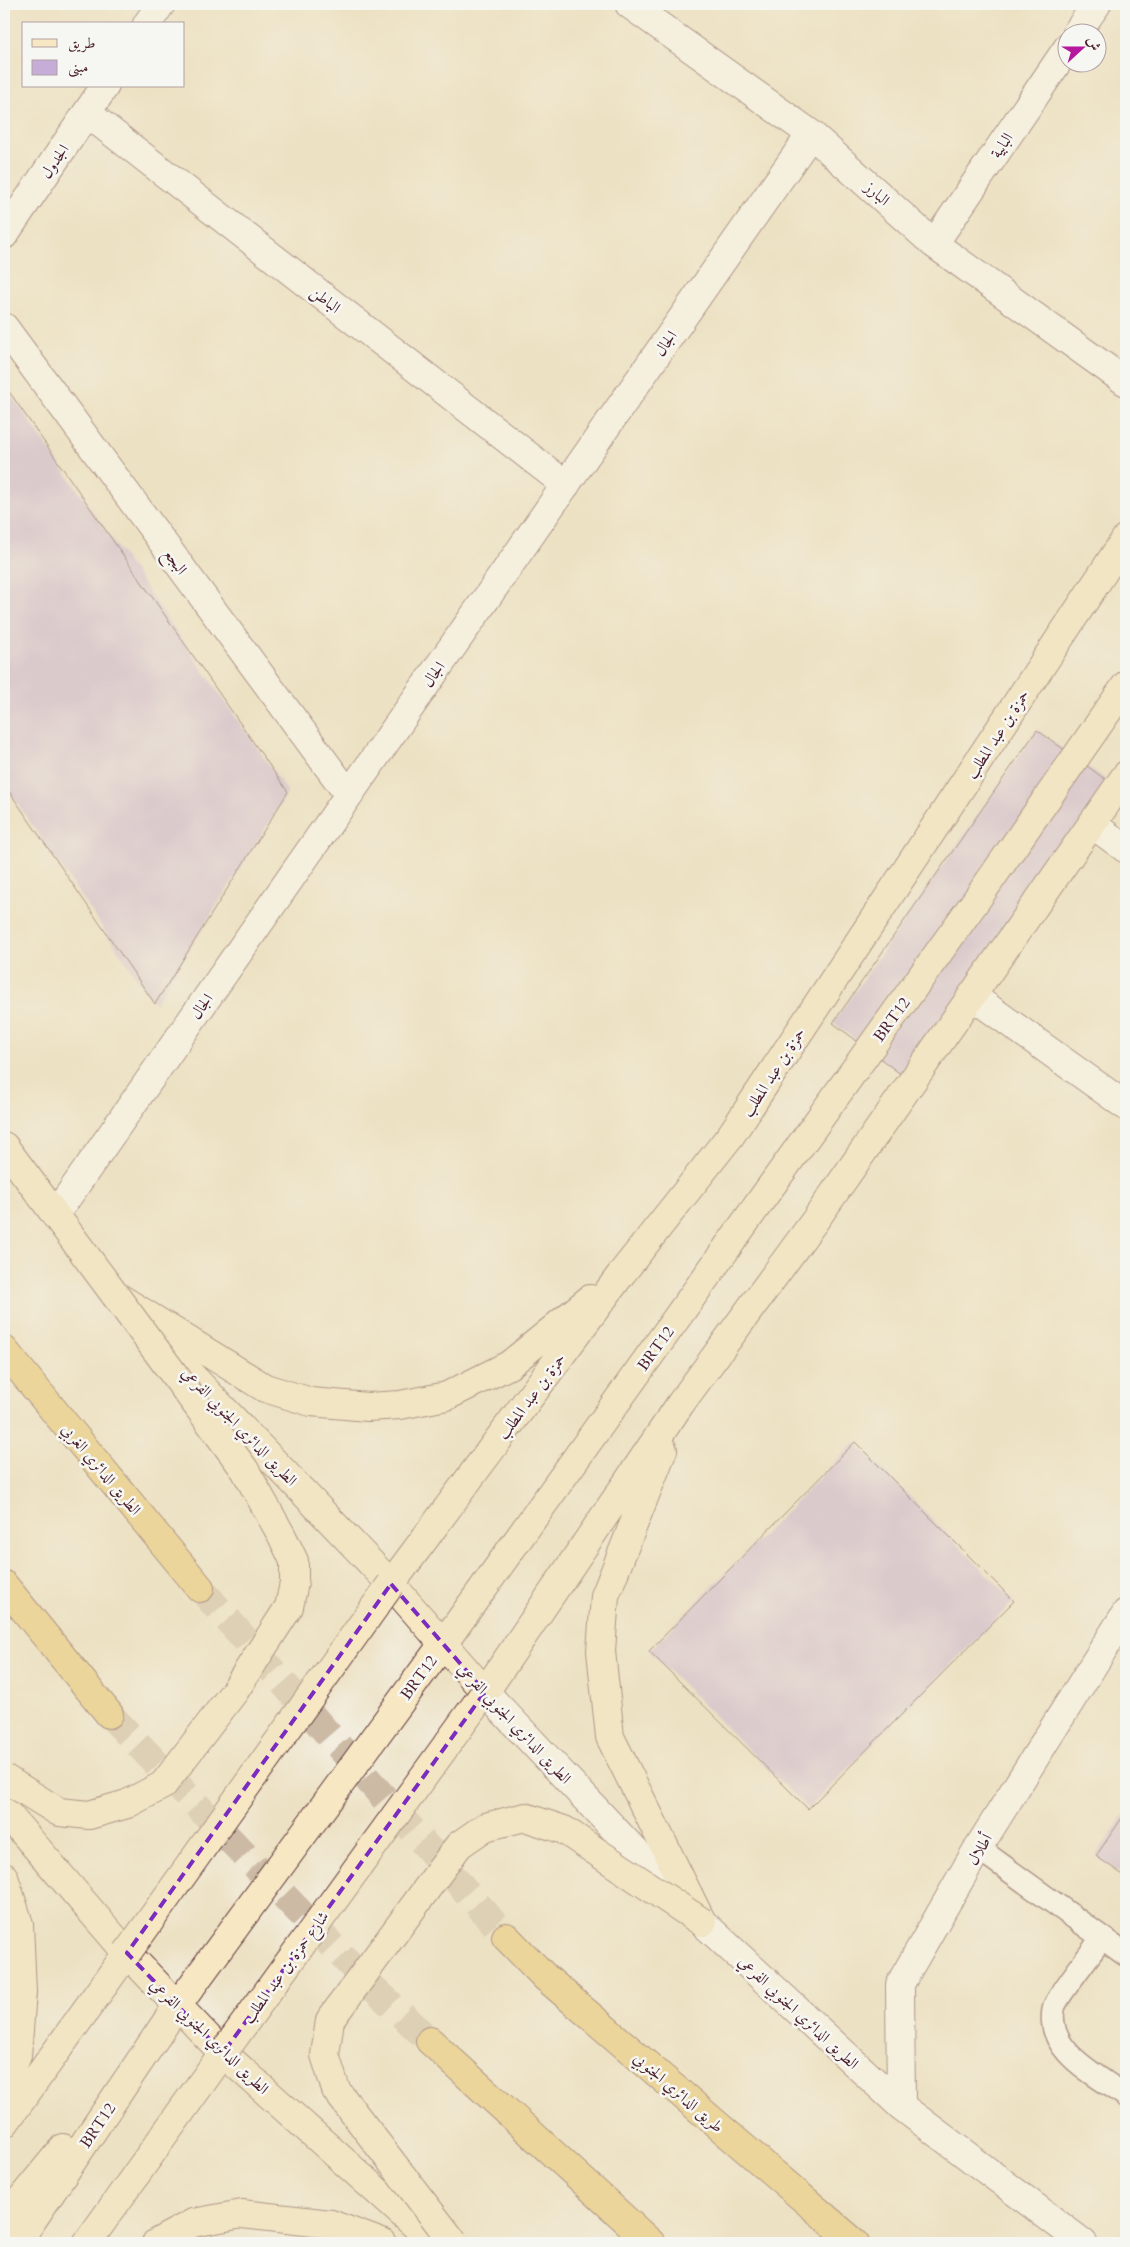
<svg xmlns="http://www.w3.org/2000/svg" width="1130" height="2247" font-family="Cardo,Amiri,serif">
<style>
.building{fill:#c6add8}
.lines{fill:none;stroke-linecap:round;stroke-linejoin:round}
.highway-tunnel{stroke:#ccbaa5;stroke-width:28;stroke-dasharray:28 14;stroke-linecap:butt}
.lane-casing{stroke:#623c42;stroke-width:25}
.street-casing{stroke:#623c42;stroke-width:30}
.secondary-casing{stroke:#623c42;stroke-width:30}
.highway-casing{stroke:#623c42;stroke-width:30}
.lane{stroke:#fff;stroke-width:22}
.street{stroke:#fff;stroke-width:28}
.secondary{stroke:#f7e8c3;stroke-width:28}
.highway{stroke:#ebc669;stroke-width:28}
.secondary-bridge-casing{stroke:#623c42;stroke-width:30;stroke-linecap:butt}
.secondary-bridge{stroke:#f7e8c3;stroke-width:28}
.marked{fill:none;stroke:#7b2cbf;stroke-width:4;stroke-dasharray:10 6;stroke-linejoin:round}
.labels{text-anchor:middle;stroke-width:5;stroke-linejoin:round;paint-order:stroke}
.street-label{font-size:16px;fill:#4a1f2b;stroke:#f6f6f2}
</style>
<rect width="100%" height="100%" fill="#f6f6f2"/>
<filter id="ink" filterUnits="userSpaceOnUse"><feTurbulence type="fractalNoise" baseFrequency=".02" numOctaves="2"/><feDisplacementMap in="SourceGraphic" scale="10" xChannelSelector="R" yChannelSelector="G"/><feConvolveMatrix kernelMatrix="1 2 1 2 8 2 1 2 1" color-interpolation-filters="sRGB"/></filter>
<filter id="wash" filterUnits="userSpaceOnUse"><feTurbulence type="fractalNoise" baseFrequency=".0096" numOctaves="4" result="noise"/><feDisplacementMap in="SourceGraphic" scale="20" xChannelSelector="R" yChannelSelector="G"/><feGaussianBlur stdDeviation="1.12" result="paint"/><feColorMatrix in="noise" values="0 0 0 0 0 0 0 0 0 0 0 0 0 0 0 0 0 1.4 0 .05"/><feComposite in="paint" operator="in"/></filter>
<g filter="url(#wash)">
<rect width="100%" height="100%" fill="#ede1c3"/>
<g id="blocks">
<path class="building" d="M8,390L288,792L155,1004L4,784V396Z
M1037,730L1109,782L902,1075L833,1023Z
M855,1442L1014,1601L808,1809L649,1651Z
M1126,1812V1877L1096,1856Z"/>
</g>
</g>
<g filter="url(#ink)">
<use href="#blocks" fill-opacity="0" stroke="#623c42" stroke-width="1"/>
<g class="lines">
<path class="highway-tunnel" d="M200,1588L506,1937
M109,1714L370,1985L430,2041"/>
<g class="lane-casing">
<path id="lane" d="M978,1848L1126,1955
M1102,1938C1093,1950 1057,1997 1054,2007C1044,2051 1097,2075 1126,2096"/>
</g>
<g class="street-casing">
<path id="street" d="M629,4L811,134L934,244L1126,382
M147,24L161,4
M1077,32L1097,4
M87,113L566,485
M4,235L105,86
M934,244L1068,47
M4,327L349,795
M1092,824L1126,849
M972,996L1126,1106
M55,1215L811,134
M485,1692L702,1922L901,2106L1083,2243
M901,2106L900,1984L978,1848L1126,1613"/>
</g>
<g class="secondary-casing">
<path id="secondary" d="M4,1146L115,1295L131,1311
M118,1297L265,1388L311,1402L368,1407L400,1405L447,1396L509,1365L590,1299
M167,1350L391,1584L485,1692L681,1403L816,1219L1126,775
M663,1450L605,1596L601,1651L610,1737L702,1922
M391,1584L622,1273L731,1135L1126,538
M4,1810L127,1953L223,2053L435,2243
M4,1877L19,1924L22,1992L17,2056L4,2085
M4,2124L127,1953
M4,2220L63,2148
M17,2243L177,2006L443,1644L977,899L1126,685
M87,2243L223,2053
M156,2243L193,2223L242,2214L331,2224L382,2243"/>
</g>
<g class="highway-casing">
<path id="highway" d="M4,1350L200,1588
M4,1585L109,1714
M506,1937L545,1977L855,2243
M430,2041L651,2243"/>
</g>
<use href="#lane" class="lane"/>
<use href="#street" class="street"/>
<use href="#secondary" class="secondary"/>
<use href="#highway" class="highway"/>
<g class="secondary-bridge-casing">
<path id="secondary-bridge" d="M4,1778L59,1812L89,1815L127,1804L163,1785L234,1692L289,1607L294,1583V1561L282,1536L245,1470L115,1295
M127,1953L391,1584
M223,2053L485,1692
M454,2243L336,2090L325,2055L330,2020L459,1845L485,1827L525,1817L564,1830L702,1922"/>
</g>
<use href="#secondary-bridge" class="secondary-bridge"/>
</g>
</g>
<path d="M0 0H1130V2247H0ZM391,1584L485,1692L223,2053L127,1953Z" fill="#ede1c3" fill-opacity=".55" fill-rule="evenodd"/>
<path class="marked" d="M391,1584L485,1692L223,2053L127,1953Z"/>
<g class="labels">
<g class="street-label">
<text transform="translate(1001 145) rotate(-56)" y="6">البابية</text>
<text transform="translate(54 161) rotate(-56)" y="6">الجدول</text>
<text transform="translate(878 193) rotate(42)" y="6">البارز</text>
<text transform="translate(326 299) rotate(38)" y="6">الباطن</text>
<text transform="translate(665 343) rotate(-55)" y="6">الجال</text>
<text transform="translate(176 561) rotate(54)" y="6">البجع</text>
<text transform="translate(433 674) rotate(-55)" y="6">الجال</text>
<text transform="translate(997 734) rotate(-57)" y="6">حمزة بن عبد المطلب</text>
<text transform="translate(201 1006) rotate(-55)" y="6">الجال</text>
<text transform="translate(891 1019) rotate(-54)" y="6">BRT12</text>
<text transform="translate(773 1072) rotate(-57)" y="6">حمزة بن عبد المطلب</text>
<text transform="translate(655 1348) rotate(-54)" y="6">BRT12</text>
<text transform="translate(531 1396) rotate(-53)" y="6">حمزة بن عبد المطلب</text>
<text transform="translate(240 1426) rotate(46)" y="6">الطريق الدائري الجنوبي الفرعي</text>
<text transform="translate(102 1469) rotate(50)" y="6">الطريق الدائري الغربي</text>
<text transform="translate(418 1677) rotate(-54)" y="6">BRT12</text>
<text transform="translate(515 1723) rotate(47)" y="6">الطريق الدائري الجنوبي الفرعي</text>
<text transform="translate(979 1849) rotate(-59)" y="6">أطلال</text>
<text transform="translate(285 1967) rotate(-54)" y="6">شارع حمزة بن عبد المطلب</text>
<text transform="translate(799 2012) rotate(43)" y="6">الطريق الدائري الجنوبي الفرعي</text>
<text transform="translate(210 2036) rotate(44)" y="6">الطريق الدائري الجنوبي الفرعي</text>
<text transform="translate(679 2092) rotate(41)" y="6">طريق الدائري الجنوبي</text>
<text transform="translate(97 2125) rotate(-56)" y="6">BRT12</text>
</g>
</g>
<rect width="1130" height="2247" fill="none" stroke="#f6f6f2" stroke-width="20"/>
<rect x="22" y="22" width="162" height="65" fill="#f6f6f2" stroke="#b1a0a2"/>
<rect x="32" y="39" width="25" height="8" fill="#f7e8c3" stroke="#b1a0a2"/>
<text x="68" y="48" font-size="15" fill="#4a1f2b">طريق</text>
<rect x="32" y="60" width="25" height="15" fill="#c6add8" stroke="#b1a0a2"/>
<text x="68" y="72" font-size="15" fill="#4a1f2b">مبنى</text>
<g transform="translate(1082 48) rotate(69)"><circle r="24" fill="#f6f6f2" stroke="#b1a0a2"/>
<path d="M0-4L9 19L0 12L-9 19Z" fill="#b5179e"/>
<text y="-8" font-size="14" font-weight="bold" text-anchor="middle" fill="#4a1f2b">ش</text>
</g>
</svg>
